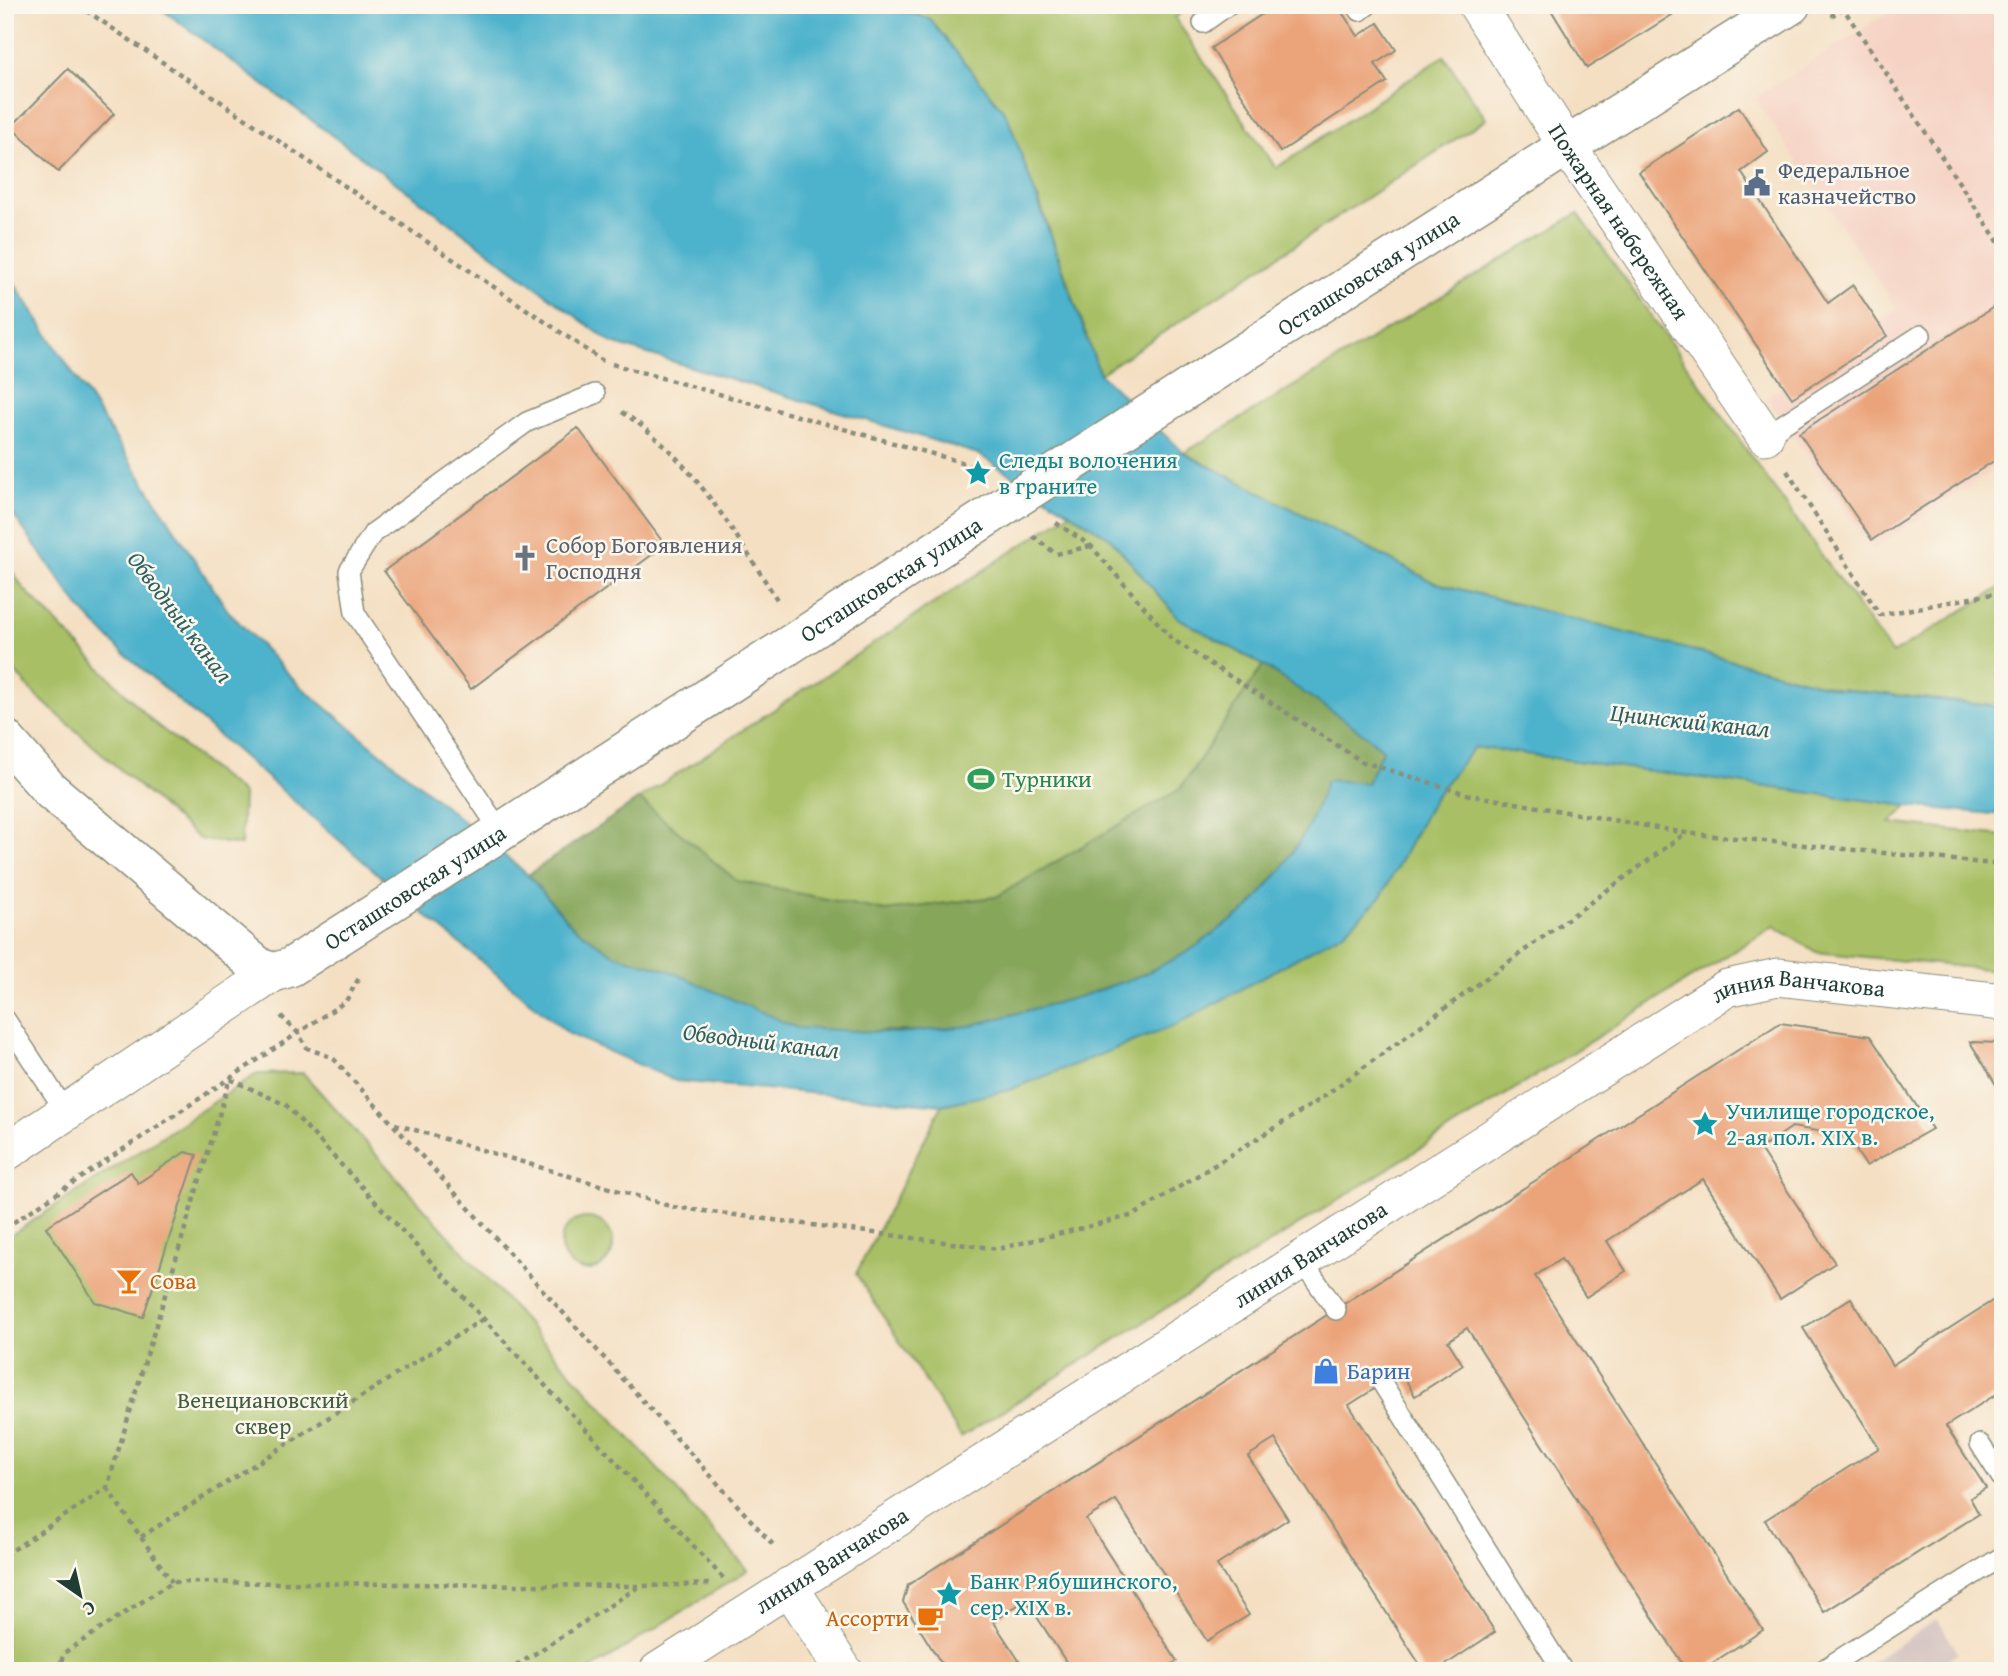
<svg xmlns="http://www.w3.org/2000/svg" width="2008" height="1676" font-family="'Gentium Book Plus',serif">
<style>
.built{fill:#f5d2c3}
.industrial{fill:#d1bfbd}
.green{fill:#a8bf65;stroke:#647e4c;stroke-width:2}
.forest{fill:#86a65a;stroke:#527247;stroke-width:2}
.water{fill:#4db2cc;stroke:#367880;stroke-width:2}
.building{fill:#eba47a}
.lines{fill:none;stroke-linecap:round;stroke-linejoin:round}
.service-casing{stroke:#8a8e7b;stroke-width:22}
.minor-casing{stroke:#8a8e7b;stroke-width:39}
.tertiary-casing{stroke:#8a8e7b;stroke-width:41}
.path{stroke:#8a8e7b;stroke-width:4.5;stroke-dasharray:5 5;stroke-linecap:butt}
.service{stroke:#fff;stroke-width:19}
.minor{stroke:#fff;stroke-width:37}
.tertiary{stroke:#fff;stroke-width:38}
.tertiary-bridge-casing{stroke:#8a8e7b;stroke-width:41;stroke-linecap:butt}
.tertiary-bridge{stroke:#fff;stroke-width:38}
.labels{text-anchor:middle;stroke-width:5;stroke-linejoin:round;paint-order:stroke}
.service-label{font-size:23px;fill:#4e5e75;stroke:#fbf7ec;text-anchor:start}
.street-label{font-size:23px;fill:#1f3d34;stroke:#fbf7ec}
.culture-label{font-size:23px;fill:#0d838f;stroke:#fbf7ec;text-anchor:start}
.worship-label{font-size:23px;fill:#5b616d;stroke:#fbf7ec;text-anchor:start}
.leisure-label{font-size:23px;fill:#27864d;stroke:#fbf7ec;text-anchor:start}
.food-label{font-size:23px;fill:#c56008;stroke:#fbf7ec;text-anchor:start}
.shop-label{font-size:23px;fill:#366cbe;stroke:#fbf7ec;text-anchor:start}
.park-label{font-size:23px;fill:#415e40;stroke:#fbf7ec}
.water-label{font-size:24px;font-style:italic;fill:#2d6062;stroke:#fbf7ec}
</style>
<rect width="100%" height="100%" fill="#fbf7ec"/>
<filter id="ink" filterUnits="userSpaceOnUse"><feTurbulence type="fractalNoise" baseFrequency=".0143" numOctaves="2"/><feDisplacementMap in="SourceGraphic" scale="14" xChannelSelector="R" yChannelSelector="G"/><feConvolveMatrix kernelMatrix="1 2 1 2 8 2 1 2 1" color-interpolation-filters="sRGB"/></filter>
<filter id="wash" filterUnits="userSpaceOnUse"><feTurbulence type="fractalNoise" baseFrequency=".00686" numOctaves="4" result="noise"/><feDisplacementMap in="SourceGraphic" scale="28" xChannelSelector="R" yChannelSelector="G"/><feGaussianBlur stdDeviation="1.57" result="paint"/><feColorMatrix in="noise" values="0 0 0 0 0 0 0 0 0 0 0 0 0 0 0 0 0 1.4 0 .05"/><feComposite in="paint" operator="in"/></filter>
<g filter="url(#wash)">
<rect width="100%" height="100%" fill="#f4dfc2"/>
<path class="built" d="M1900,5H2003V464L1872,550L1766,397L1897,309L1755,98Z"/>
<path class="industrial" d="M1937,1619L1958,1652L1930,1671H1858Z"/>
<path class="green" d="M884,5H1192L1175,18L1276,168L1444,56L1486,119L1100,374L1039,200L929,18L886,8Z
M1578,213L1892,654L2003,586V707L1839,689L1433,582L1184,453Z
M1070,513L1110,538L1178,618L1263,665L1180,789L996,897L885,911L737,881L639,799Z
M5,560L24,589L152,721L243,794L241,845L199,839L31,691L5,659Z
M1474,747L1908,806L1890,823L2003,836V971L1816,952L1774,926L961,1437L856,1274L942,1105L1009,1090L1176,1025L1344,932L1381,897L1434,798Z
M303,1073L748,1570L588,1671H5V1239L257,1074Z
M561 1244a26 26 0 1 1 52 0a26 26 0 1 1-52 0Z"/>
<path class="forest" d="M1263,665L1352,725L1383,749L1367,783L1318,805L1308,827L1282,869L1249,908L1188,952L1142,975L1082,996L969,1026L926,1031H829L797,1028L773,1019L665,969L615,955L572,926L528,875L639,799L737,881L885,911L996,897L1180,789Z"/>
<path class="water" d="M156,5H884L886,8L929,18L1007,115L1100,374L1184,453L1433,582L1839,689L2003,707V815L1908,806L1474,747L1434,798L1381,897L1344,932L1176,1025L1009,1090L942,1105L676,1081L569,1034L424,914L118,648L80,608L5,503V269L228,611L300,686L528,875L572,926L615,955L665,969L797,1028L898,1033L969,1026L1082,996L1142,975L1188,952L1249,908L1282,869L1308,827L1327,780L1367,783L1383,749L1352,725L1263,665L1178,618L1110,538L978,454L612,343Z"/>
<g id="blocks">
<path class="building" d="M1276,5H1337L1358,36L1378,23L1396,50L1375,64L1387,82L1280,152L1211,48Z
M1548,5H1665L1672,15L1587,68Z
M68,69L114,114L58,172L11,127Z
M1739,107L1768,152L1741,172L1828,303L1853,285L1887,336L1792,398L1639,172Z
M2003,301V455L1872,540L1799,433Z
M578,428L665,545L471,689L384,571Z
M1780,1023L1870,1036L1932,1129L1866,1166L1847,1136L1792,1127L1760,1149L1835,1263L1780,1299L1703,1179L1607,1241L1626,1271L1586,1297L1561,1259L1535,1276L1763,1630L1700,1671H1687L1467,1328L1448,1341L1463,1365L1415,1396L1401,1372L1349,1405L1495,1632L1436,1671H1424L1275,1439L1248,1456L1288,1519L1217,1565L1249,1615L1207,1641L1116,1500L1086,1519L1177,1661L1161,1671H1072L1026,1600L993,1621L1026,1671H946L903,1602L908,1585Z
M1970,1042L2003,1043V1096Z
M185,1152L197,1155L143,1317L95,1302L46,1227L131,1172L138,1183Z
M2003,1294V1390L1946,1426L1986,1488L1970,1498L1979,1514L1824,1612L1765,1520L1879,1448L1803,1328L1851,1298L1892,1365Z"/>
</g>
</g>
<g filter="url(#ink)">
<use href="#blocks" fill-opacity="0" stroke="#8a8e7b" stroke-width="2"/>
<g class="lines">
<g class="service-casing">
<path id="service" d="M1357,5L1360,11L1368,5
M1203,23L1228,5
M1765,436L1921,335
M501,832L355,613L349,571L373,533L527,422L595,394
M5,1019L66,1112
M1301,1259L1336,1310
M1382,1383L1563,1671
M1980,1444L2003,1480
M1821,1671L2003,1556"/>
</g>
<g class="minor-casing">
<g id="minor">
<path id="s1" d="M1477,5L1567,146L1765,436"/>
<path d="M5,1153L275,972"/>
<path d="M789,1586L844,1671"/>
<path id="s2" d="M658,1671L1727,988L1778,977L2003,1002"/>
</g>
</g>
<g class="tertiary-casing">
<g id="tertiary">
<path id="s3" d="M1187,389L1567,146L1791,5"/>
<path id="s4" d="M5,739L50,790L260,968L275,972L291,967L352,928L998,510"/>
</g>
</g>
<path class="path" d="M78,5L603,361
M1841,5L2003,249
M1831,16L1848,5
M612,364L965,463L978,473
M622,412C692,457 734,533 778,601
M1787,471L1880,615L2003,592
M1056,523L1091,546L1172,639L1363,762L1470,795L1686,833L2003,865
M1033,536L1056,554L1091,546
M281,1016L298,1033L307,1048L333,1058L776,1548
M395,1124L673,1207L998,1249L1134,1215L1316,1102L1686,833
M5,1228L346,1001L360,976
M107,1488L172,1582
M141,1537L483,1319
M5,1555L107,1488L230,1079L286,1105L725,1580
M58,1671L64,1653L172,1582L641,1586L713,1584
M508,1671L640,1586"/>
<use href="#service" class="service"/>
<use href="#minor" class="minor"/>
<use href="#tertiary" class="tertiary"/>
<g class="tertiary-bridge-casing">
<path id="tertiary-bridge" d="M998,510L1187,389"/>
</g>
<use href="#tertiary-bridge" class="tertiary-bridge"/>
</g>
</g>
<defs>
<g id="civic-bare" transform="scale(2.1)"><path d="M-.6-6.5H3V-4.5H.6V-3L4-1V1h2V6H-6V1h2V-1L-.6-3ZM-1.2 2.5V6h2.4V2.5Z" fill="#5c6f8a" stroke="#fbf7ec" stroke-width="2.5" paint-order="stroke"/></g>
<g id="sight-bare" transform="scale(2.1)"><path d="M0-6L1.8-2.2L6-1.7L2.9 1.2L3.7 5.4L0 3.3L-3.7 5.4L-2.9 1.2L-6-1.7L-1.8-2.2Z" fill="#0f9aa8" stroke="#fbf7ec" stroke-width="2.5" paint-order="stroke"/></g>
<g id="church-bare" transform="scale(2.1)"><path d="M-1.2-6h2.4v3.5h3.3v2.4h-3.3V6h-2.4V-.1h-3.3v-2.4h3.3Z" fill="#6b7280" stroke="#fbf7ec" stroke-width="2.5" paint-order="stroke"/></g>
<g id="stadium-bare" transform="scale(2.1)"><path d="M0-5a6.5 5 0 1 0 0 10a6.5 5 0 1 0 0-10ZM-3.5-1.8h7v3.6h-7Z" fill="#2e9e5b" stroke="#fbf7ec" stroke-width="2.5" paint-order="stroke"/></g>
<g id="bar-bare" transform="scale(2.1)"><path d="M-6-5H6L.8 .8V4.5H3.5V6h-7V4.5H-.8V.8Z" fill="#e8710a" stroke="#fbf7ec" stroke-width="2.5" paint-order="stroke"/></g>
<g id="shop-bare" transform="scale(2.1)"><path d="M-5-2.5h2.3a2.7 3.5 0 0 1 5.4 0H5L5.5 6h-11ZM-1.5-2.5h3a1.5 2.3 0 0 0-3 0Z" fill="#3f7fe0" stroke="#fbf7ec" stroke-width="2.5" paint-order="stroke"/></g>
<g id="cafe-bare" transform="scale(2.1)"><path d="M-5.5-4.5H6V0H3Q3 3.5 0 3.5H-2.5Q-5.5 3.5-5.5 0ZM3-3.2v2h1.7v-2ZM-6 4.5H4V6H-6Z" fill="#e8710a" stroke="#fbf7ec" stroke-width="2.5" paint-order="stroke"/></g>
</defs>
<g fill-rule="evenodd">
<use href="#civic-bare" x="1757" y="183"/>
<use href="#sight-bare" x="978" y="473"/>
<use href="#church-bare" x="525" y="558"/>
<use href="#stadium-bare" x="981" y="779"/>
<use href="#sight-bare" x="1705" y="1124"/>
<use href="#bar-bare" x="129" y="1281"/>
<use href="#shop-bare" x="1326" y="1371"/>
<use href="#sight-bare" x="949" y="1594"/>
<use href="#cafe-bare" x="930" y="1618"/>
</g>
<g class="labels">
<g class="service-label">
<text x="1778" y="178">Федеральное<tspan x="1778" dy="26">казначейство</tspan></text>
</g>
<g class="street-label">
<text dy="8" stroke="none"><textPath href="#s1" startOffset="259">Пожарная набережная</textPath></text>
<text dy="8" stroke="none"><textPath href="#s3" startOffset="215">Осташковская улица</textPath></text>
<text dy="8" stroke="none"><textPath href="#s4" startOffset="1090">Осташковская улица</textPath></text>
<text dy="8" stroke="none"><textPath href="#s4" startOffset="523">Осташковская улица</textPath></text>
<text dy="8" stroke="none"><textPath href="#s2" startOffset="1340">линия Ванчакова</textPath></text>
<text dy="8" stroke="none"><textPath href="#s2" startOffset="774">линия Ванчакова</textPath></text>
<text dy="8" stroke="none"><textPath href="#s2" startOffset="206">линия Ванчакова</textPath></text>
</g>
<g class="culture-label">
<text x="999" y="468">Следы волочения<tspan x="999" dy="26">в граните</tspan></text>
<text x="1726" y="1119">Училище городское,<tspan x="1726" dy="26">2-ая пол. XIX в.</tspan></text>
<text x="970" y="1589">Банк Рябушинского,<tspan x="970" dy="26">сер. XIX в.</tspan></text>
</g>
<g class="worship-label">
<text x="546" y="553">Собор Богоявления<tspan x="546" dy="26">Господня</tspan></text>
</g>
<g class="leisure-label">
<text x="1002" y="787">Турники</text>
</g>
<g class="food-label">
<text x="150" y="1289">Сова</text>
<text x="909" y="1626" text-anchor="end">Ассорти</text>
</g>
<g class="shop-label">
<text x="1347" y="1379">Барин</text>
</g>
<g class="park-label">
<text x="263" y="1408">Венециановский<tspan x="263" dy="26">сквер</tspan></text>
</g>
<g class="water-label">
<text transform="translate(180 617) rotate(53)" y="8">Обводный канал</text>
<text transform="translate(1690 721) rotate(6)" y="8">Цнинский канал</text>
<text transform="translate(761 1041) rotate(7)" y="8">Обводный канал</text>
</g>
</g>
<rect width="2008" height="1676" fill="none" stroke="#fbf7ec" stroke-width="28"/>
<g transform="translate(80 1595) rotate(146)" stroke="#fbf7ec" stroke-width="5" paint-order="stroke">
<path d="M0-5L12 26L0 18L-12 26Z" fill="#1f3d34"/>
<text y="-10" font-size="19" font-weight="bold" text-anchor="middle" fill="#1f3d34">С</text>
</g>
</svg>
